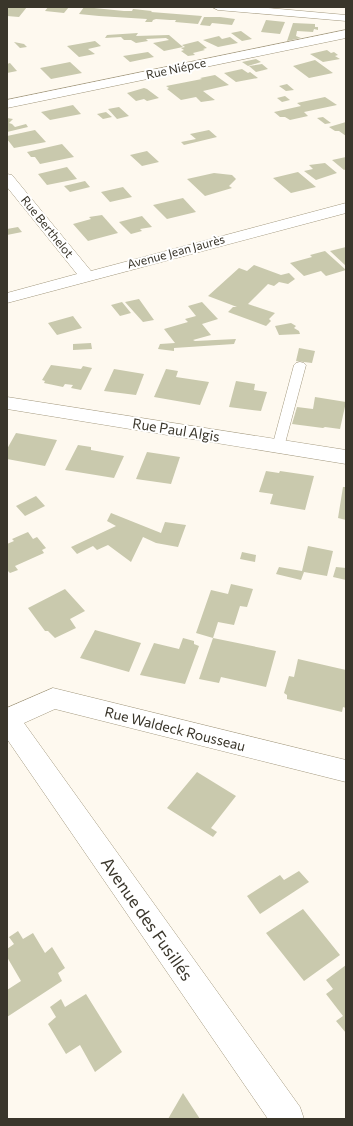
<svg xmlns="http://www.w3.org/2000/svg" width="353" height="1126" font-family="Commissioner,sans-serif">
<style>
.building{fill:#c9c9ad}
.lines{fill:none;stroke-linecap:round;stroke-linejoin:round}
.service-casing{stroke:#a3997f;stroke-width:1}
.minor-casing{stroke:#a3997f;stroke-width:1}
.tertiary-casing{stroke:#a3997f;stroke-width:1}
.service{fill:#fff;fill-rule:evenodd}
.minor{fill:#fff;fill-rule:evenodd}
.tertiary{fill:#fff;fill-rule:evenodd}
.labels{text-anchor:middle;stroke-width:4;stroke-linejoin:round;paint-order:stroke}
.far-street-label{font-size:12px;fill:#3a362b;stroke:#fff}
.street-label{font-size:14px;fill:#3a362b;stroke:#fff}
.near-street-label{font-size:17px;fill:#3a362b;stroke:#fff}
</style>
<rect width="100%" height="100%" fill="#fef9ef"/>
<path class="building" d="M7,7H27L19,17L7,16Z
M48,7H69L64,13L45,11Z
M84,7L124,11H132L133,9L152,11L151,12L202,16L198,24L175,22L176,20H170L156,19L153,20L152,22H145L147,19L99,16L79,14Z
M204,17H220L235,19L232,25L212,23L210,26L200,25Z
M266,20L285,22L280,34L261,32Z
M293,23L315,24V27H318V30L314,29L313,32L297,31L296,36L301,38L287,41Z
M241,31L252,39L242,41L231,33Z
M138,33L136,36L169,35L183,47L164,51L153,43L169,40L166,38L146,39L148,41L136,43L131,40H124L121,37L105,38L107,35Z
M219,36L222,39L230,37L238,43L218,47L203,40Z
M95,41L101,46L88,49L95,54L79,57L67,46Z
M198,41L207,48L203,49L205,50L193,53L195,55L188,56L181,51L184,50L181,48L185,47L182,45Z
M14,42L24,44L27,47L20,48Z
M327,50L331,53L334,52L338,55L335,56L340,59L323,62L310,54Z
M148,52L154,57L130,62L123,56Z
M256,59L261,62L248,66L242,62Z
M315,60L333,73L309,78L293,66Z
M70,62L82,73L51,79L40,68Z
M10,63L17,71L7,73V64Z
M262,64L268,69L256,72L249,66Z
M242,69L248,73L250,72L258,78L236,82L224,73Z
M215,75L229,85L203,91L215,100L201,102L196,97L181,100L167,89L169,88L166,86L202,79L200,78Z
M287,84L294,90L286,91L279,86Z
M144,88L147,89L159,98L147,101L144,99L136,101L127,93Z
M285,96L290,100L282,102L277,98Z
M325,97L337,105L304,112L308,116L290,120L285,117H280L274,112L301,106L297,103Z
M73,105L81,114L50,120L41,112Z
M119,107L129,116L117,119L108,109Z
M106,112L112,117L103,119L97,114Z
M323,117L331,123L325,124L317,118Z
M7,118L13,119L9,123L12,124L15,127L26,124L28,127L7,132Z
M346,122V136L339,131H335L329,127Z
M35,130L46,142L14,148L7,139V136Z
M209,130L217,137L184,145L181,142L196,139L190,134Z
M62,144L74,157L40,164L35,157H31L27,152Z
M147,151L159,162L142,166L130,155Z
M346,157V169L344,170L332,160Z
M325,163L337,173L316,180L304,171L313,169L309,165Z
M67,167L77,179L47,185L38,174Z
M298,172L316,187L291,193L273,178Z
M214,173L232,175L236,179L229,186L232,188L205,196L187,179Z
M85,181L90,187L70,192L64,186Z
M123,187L132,197L110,202L101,192Z
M183,198L196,212L167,219L153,205Z
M102,215L118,233L88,241L73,224L91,219L89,217Z
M142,216L152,227L140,229L142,231L131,234L119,222Z
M18,227L22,232L7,235V229Z
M346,247V266L330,251Z
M325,251L346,270L326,276L321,271L304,276L290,263L312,257L310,255Z
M254,265L281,275L289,273L295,279L288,284L279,282L274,286L268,284L248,304L275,313L269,319L271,321L266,326L228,312L233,307H237L208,296L239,268L247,271Z
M139,299L154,320L143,322L125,302Z
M122,302L131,313L120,316L111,305Z
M202,302L218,319L202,324L211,335L193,340L195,341L236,339L234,344L174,348V351L158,349L160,344L175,343L164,329L188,322L185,319L196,316L188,306Z
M73,316L82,328L57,335L48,323Z
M291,323L296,326L294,328L299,331L300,334L279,335L275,326Z
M91,343L92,349L73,350V344Z
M299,348L315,351L312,363L296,361Z
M51,365L81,369L83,366L92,368L81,390L71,388L73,385L65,384L63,387L44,383L45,381L42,380Z
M114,369L144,374L136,395L104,391Z
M166,369L178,371L176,377L209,382L200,405L154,397Z
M236,381L255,384L254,390L267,392L261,411L229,407Z
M315,397L346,402L340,429L325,427L323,428L292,424L297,407L313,409Z
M16,433L57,440L45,466L7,459V449Z
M78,445L91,447V450L124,456L114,478L65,470Z
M147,452L180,457L171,484L136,479Z
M266,471L279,473L280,471L314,476L305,510L270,504L273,494L259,492Z
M343,487H346V520L338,518Z
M36,496L45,506L25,516L16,506Z
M111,513L161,533L165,522L186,525L178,547L156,543L143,537L131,562L108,545L97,550L93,546L77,554L71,547L116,526L107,521Z
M28,532L33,539L37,537L46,548L42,550L44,553L15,566L18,570L10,573L7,570V544L14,541L12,539Z
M308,546L333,551L327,576L304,572L301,580L276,574L279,567L302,571Z
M242,552L256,555L255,562L240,559Z
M336,567L346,568V580L333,577Z
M231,584L253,589L247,607L240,606L234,625L218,622L213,638L196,633L211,590L228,594Z
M65,589L85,611L70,619L76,628L55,638L48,631H45L28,608Z
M95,630L141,643L129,672L80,658Z
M183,638L194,641V644L199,646L185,684L140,675L154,643L179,649Z
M213,638L276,651L266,687L221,677L219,683L199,679Z
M298,659L346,670V708L343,707L342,712L287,699V695L284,693L289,676L294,677Z
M197,772L236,796L211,828L217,832L213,837L167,808Z
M299,871L309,882L260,914L247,896L280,875L284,880Z
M303,909L340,955L304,981L266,933Z
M18,931L23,939L33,933L45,953L52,947L65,968L58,973L62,981L7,1017V990L21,981L7,957V949L14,944L9,937Z
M346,965V1033L336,1021L343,1016L326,994L333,989L326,980Z
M86,994L122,1052L95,1072L80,1045L66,1054L48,1024L56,1017L50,1007L61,999L65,1007Z
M183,1093L200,1119H168Z"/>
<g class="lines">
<g class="service-casing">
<path id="service" d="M300,362L304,363L306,365L284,447L282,450L278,451L274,450L272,447L294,365L296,363Z"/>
</g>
<g class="minor-casing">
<path id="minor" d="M212,7H257L346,15V21L218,10Z
M346,30V38L7,108V100Z
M7,174L12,175L91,271L346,203V213L7,303V293L77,274L7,187Z
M53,688L346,760V782L55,709L24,723L300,1107L304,1119H268L7,739V708Z"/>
</g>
<g class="tertiary-casing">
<path id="tertiary" d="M7,397L346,450V464L7,409Z"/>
</g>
<use href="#service" class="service"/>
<use href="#minor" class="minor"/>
<use href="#tertiary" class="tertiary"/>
</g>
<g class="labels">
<g class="far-street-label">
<text transform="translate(176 69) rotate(-12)" y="4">Rue Niépce</text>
<text transform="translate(47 227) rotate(51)" y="4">Rue Berthelot</text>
<text transform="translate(176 252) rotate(-15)" y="4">Avenue Jean Jaurès</text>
</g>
<g class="street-label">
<text transform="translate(176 430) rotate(9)" y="5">Rue Paul Algis</text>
<text transform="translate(175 729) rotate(14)" y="5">Rue Waldeck Rousseau</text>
</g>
<g class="near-street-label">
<text transform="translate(147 919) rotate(55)" y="6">Avenue des Fusillés</text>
</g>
</g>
<rect width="353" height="1126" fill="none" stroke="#3a362b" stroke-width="16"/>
</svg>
